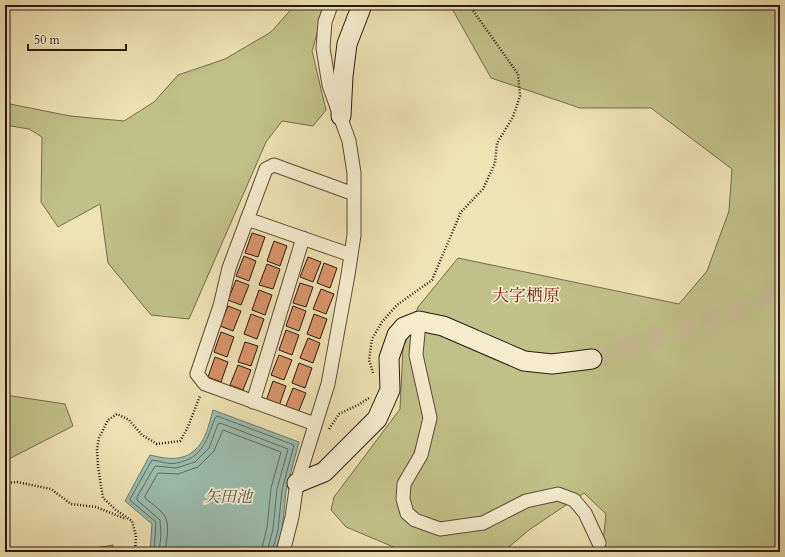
<svg xmlns="http://www.w3.org/2000/svg" width="785" height="557" font-family="Cardo,'Noto Serif JP',serif">
<style>
.green{fill:#c0c188;stroke:#756c4c}
.water{fill:#9abdaf;stroke:#6d7b70}
.lines{fill:none;stroke-linecap:round;stroke-linejoin:round}
.shore{stroke:#626a60;stroke-width:1}
.building{fill:#d99369;stroke:#2a1811}
.secondary-tunnel{stroke:#c8ba93;stroke-width:19;stroke-dasharray:19 10;stroke-linecap:butt}
.street-casing{stroke:#5b4a3a;stroke-width:15}
.secondary-casing{stroke:#2a1811;stroke-width:21}
.path{stroke:#2a1811;stroke-width:2.5;stroke-dasharray:1 2;stroke-linecap:butt}
.street{stroke:#f5ecce;stroke-width:13}
.secondary{stroke:#f5ecce;stroke-width:19}
.labels{text-anchor:middle;stroke-width:3.5;stroke-linejoin:round;paint-order:stroke}
.water-label{font-size:16px;font-style:italic;fill:#515248;stroke:#f5ecce}
.quarter-label{font-size:17px;fill:#7a1f14;stroke:#f5ecce}
</style>
<rect width="100%" height="100%" fill="#efe2b3"/>
<filter id="stains"><feTurbulence type="fractalNoise" baseFrequency=".005" numOctaves="4"/><feColorMatrix values="0 0 0 0 .2 0 0 0 0 .09 0 0 0 0 .02 0 0 0 .5 -.17"/></filter>
<radialGradient id="worn" r=".72"><stop offset=".6" stop-color="#630" stop-opacity="0"/><stop offset="1" stop-color="#630" stop-opacity=".3"/></radialGradient>
<path class="green" d="M295,5H325L312,51L326,110L313,126L282,121L266,142L189,319L151,315L108,263L100,204L58,227L41,202L42,137L29,129L5,125V103L70,116L124,121L154,102L178,75L225,59L271,32Z
M450,5H780V552H602L606,514L584,493L529,530L503,552H397L396,548L346,527L331,510L334,497L400,409L403,348L418,307L458,258L679,304L707,271L729,211L732,169L651,108H580L491,78Z
M5,395L65,404L73,426L5,461Z
M113,545V552H72Z"/>
<path class="water" d="M213,410L299,442L286,491L282,531L275,552H150L152,524L125,501L150,455C170,460 188,462 201,443C207,435 210,420 213,410Z"/>
<g class="lines">
<path class="shore" d="M154,552L156,522L131,501L130,499L152,460C160,461 169,465 177,463C203,458 207,439 215,418L217,416L294,445L282,490L278,530L272,552
M159,552L161,535L160,520L137,500V497L155,466L176,468L195,462L209,448L218,424L220,423L288,449L277,489L273,529L267,552
M165,552C166,541 171,524 164,515C159,508 151,503 145,498V496L158,473L178,474L198,467L214,451L222,432L223,430L281,452L271,488L267,528L261,552"/>
</g>
<path class="building" d="M252,233L265,237L258,257L245,253Z
M274,241L287,246L280,266L267,261Z
M244,256L256,261L249,281L236,276Z
M308,257L321,262L313,282L300,277Z
M324,263L337,268L330,288L317,283Z
M267,264L280,269L273,289L259,285Z
M236,280L249,285L241,305L228,300Z
M300,283L313,287L306,307L293,303Z
M321,289L334,294L326,314L313,309Z
M259,290L272,295L265,315L252,310Z
M228,306L241,311L233,331L220,326Z
M293,306L306,311L299,331L286,326Z
M251,314L264,319L257,339L244,334Z
M314,314L327,319L320,339L307,334Z
M286,330L299,335L292,355L279,350Z
M221,332L234,337L227,357L214,352Z
M308,338L320,343L313,363L300,358Z
M245,342L258,346L251,366L238,362Z
M279,355L292,360L284,380L271,375Z
M215,357L228,362L221,382L208,377Z
M299,363L312,368L305,388L292,383Z
M238,365L251,370L243,390L230,385Z
M273,381L286,386L279,406L266,401Z
M293,388L306,393L298,413L285,408Z"/>
<g class="lines">
<path class="secondary-tunnel" d="M592,359L780,296"/>
<g class="street-casing">
<path id="street" d="M247,219L351,255
M419,321L416,355L430,418L421,455L404,484L403,499L407,513L415,520L440,529L483,523L526,501L558,494L574,500L585,513L599,543
M253,402L303,238
M315,424L205,384L197,374L220,306L229,268L266,169L274,165L354,194
M283,552L292,517L297,483L328,384L348,275L354,235V173L349,141L329,85L323,48L325,22L331,5"/>
</g>
<g class="secondary-casing">
<path id="secondary" d="M341,116L343,76L347,44L362,5
M297,483L324,472L377,419L390,390L389,358L397,335L404,327L419,321L443,326L524,361L552,364L592,359"/>
</g>
<path class="path" d="M373,373L369,360L372,339L382,322L397,305L432,280L461,212L483,189L495,163L497,143L513,117L520,96L518,74L469,5
M329,429L339,414L358,405L369,398
M5,483L17,482L51,489L71,504L96,507L126,519
M135,552L136,536L132,521L116,510L103,498L98,467L97,449L99,438L108,420L117,414L129,420L142,435L157,444L180,441L187,429L200,396"/>
<use href="#street" class="street"/>
<use href="#secondary" class="secondary"/>
</g>
<g class="labels">
<g class="water-label">
<text x="228" y="502">矢田池</text>
</g>
<g class="quarter-label">
<text x="526" y="301">大字栖原</text>
</g>
</g>
<rect width="785" height="557" fill="none" stroke="#efe2b3" stroke-width="20"/>
<rect x="6" y="6" width="773" height="545" fill="none" stroke="#2a1811" stroke-width="2"/>
<rect x="10" y="10" width="765" height="537" fill="none" stroke="#2a1811"/>
<path d="M28 44v6h98v-6" fill="none" stroke="#2a1811" stroke-width="2"/>
<text x="34" y="44" font-size="12" fill="#2a1811" stroke="#f5ecce" stroke-width="3" paint-order="stroke">50 m</text>
<rect width="100%" height="100%" filter="url(#stains)"/>
<rect width="100%" height="100%" fill="url(#worn)"/>
</svg>
